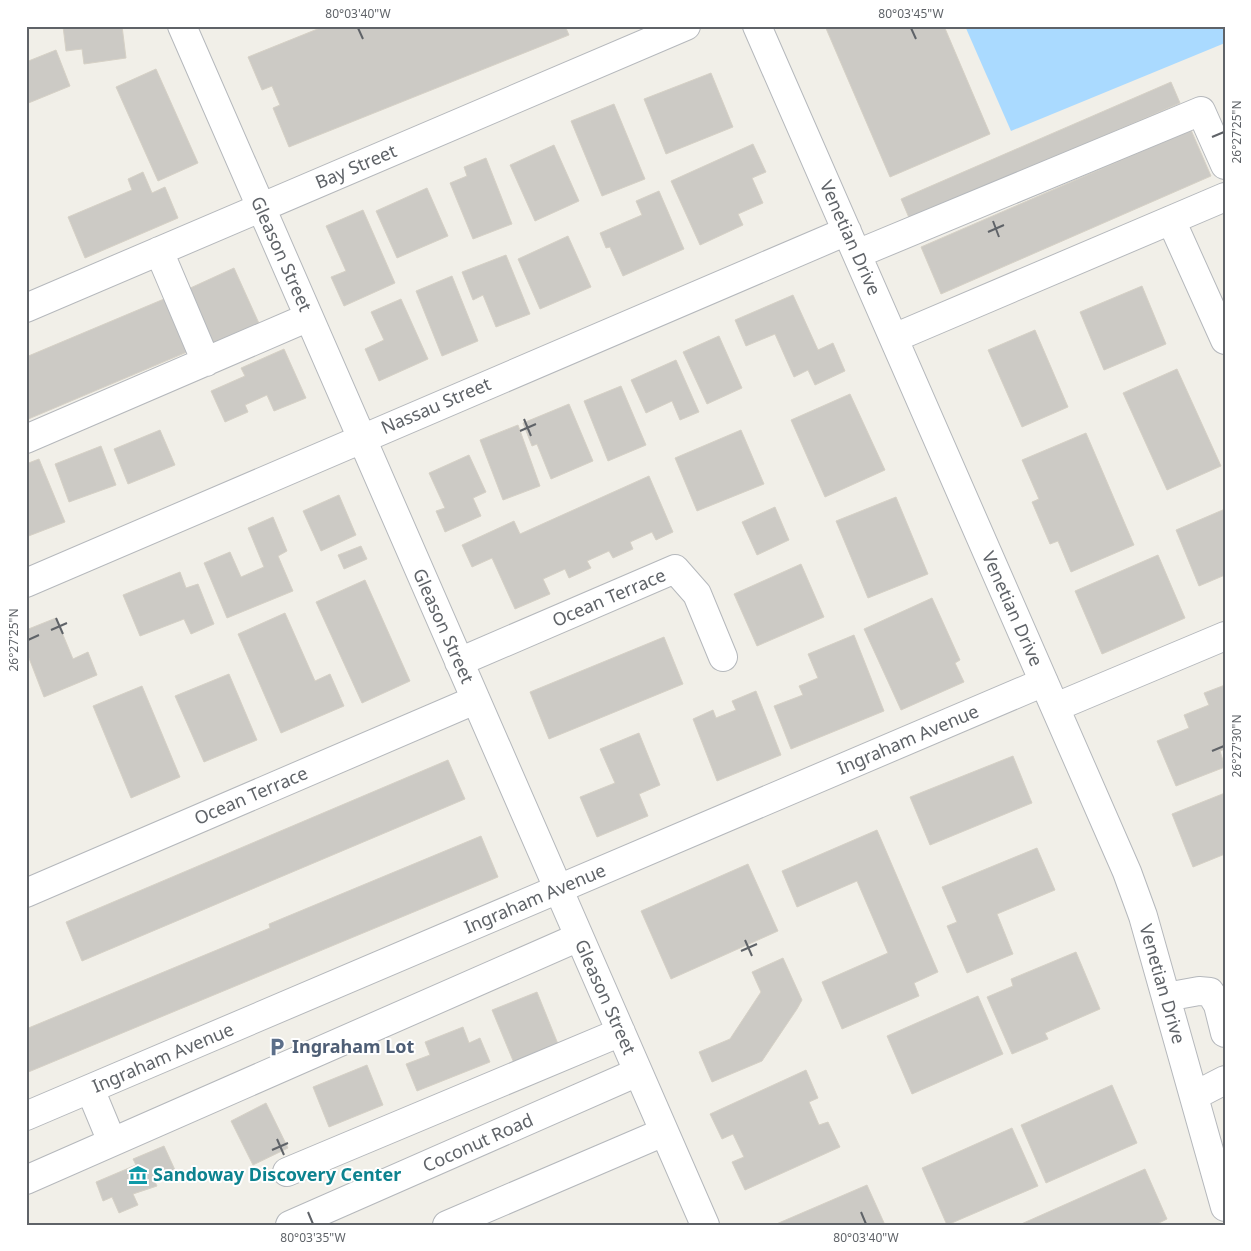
<svg xmlns="http://www.w3.org/2000/svg" width="1251" height="1251" font-family="'Noto Sans',sans-serif">
<style>
.water{fill:#aadaff}
.building{fill:#cccac5;stroke:#d6d1c6}
.lines{fill:none;stroke-linecap:round;stroke-linejoin:round}
.minor-casing{stroke:#b5b8bc;stroke-width:30}
.minor{stroke:#fff;stroke-width:28}
.ticks{fill:none;stroke:#5f6368;stroke-width:2}
.labels{text-anchor:middle;stroke-width:4;stroke-linejoin:round;paint-order:stroke}
.street-label{font-size:18px;fill:#5f6368;stroke:#fff}
.service-label{font-size:18px;font-weight:bold;fill:#4e5e75;stroke:#fff;text-anchor:start}
.culture-label{font-size:18px;font-weight:bold;fill:#0d838f;stroke:#fff;text-anchor:start}
.neatline{fill:none;stroke:#5f6368;stroke-width:2}
.ticks-label{font-size:12px;text-anchor:middle;fill:#5f6368}
</style>
<rect width="100%" height="100%" fill="#f1efe8"/>
<path class="water" d="M965,26H1225V43L1011,131Z"/>
<path class="building" d="M63,26H122L126,58L84,64L82,49L66,51Z
M325,26H565L569,35L289,147L273,108L280,105L272,86L262,90L248,57Z
M825,26H944L990,134L890,177Z
M56,50L70,86L26,104V62Z
M156,69L198,163L158,181L116,87Z
M711,73L733,127L666,154L644,99Z
M1171,82L1180,103L910,220L901,199Z
M614,104L645,179L602,196L571,121Z
M1191,130L1211,176L941,294L921,247Z
M753,144L766,172L752,178L763,203L738,214L743,225L700,245L671,181Z
M554,145L579,201L535,221L510,165Z
M486,158L512,224L473,239L450,183L467,176L464,167Z
M143,172L152,193L165,187L178,218L85,258L68,217L132,190L128,179Z
M427,188L448,236L397,258L376,211Z
M659,191L684,249L623,276L610,247L606,248L600,233L642,215L636,201Z
M363,210L395,283L344,306L331,277L346,271L326,226Z
M568,236L591,287L540,309L518,259Z
M506,255L530,314L496,327L483,295L473,300L462,272Z
M234,268L262,330L214,351L186,290Z
M452,276L478,341L442,356L416,291Z
M1142,286L1166,344L1104,370L1080,312Z
M793,295L818,350L833,343L845,371L815,385L808,370L794,377L775,334L746,346L735,320Z
M164,299L187,352L26,420V357Z
M401,299L428,359L379,381L365,349L384,340L371,312Z
M1035,330L1068,407L1022,427L988,350Z
M719,336L742,388L707,404L683,352Z
M284,349L306,398L274,411L267,395L245,405L248,412L225,422L211,391L245,376L241,368Z
M676,360L699,412L680,420L672,401L646,413L631,380Z
M1177,369L1221,466L1167,490L1123,393Z
M621,386L646,445L608,461L584,401Z
M850,394L885,470L825,497L791,420Z
M569,404L593,461L551,479L537,444L532,446L523,423Z
M518,425L540,486L503,500L480,440Z
M160,430L175,465L128,484L114,449Z
M741,430L764,484L697,511L675,458Z
M1086,433L1134,545L1071,572L1058,541L1050,544L1032,502L1039,499L1022,460Z
M101,446L116,485L69,502L55,464Z
M469,455L486,492L473,498L481,516L445,532L436,511L445,508L429,473Z
M39,459L65,522L26,537V464Z
M649,476L673,532L656,540L652,532L630,542L633,549L613,558L609,551L587,561L591,568L569,578L565,569L543,579L550,594L515,609L492,558L472,567L462,545L514,521L520,534Z
M339,495L356,535L321,551L303,511Z
M896,497L928,574L868,598L836,521Z
M775,507L789,540L757,555L742,522Z
M1225,509V575L1199,586L1176,530Z
M273,517L287,551L278,556L293,591L227,618L204,563L230,552L241,577L264,567L248,528Z
M361,546L367,559L344,569L338,555Z
M1158,555L1185,618L1102,654L1075,591Z
M801,564L824,617L757,646L734,594Z
M180,572L186,588L198,584L214,624L191,634L184,619L140,636L123,595Z
M365,580L410,681L362,703L316,602Z
M932,598L960,660L955,663L964,682L901,710L864,629Z
M285,613L315,681L330,674L344,706L281,733L238,634Z
M56,618L73,659L88,652L97,675L44,697L29,658L26,659V630Z
M854,635L884,711L791,749L774,706L803,695L799,686L818,678L808,654Z
M664,637L683,684L549,739L530,692Z
M229,674L257,740L204,762L175,696Z
M1225,685V749L1220,751L1225,767L1176,786L1157,741L1189,728L1184,715L1209,705L1204,693Z
M142,686L180,777L131,798L93,706Z
M756,691L781,755L717,781L693,719L713,710L716,718L736,710L732,701Z
M639,733L660,785L639,794L648,816L597,837L580,797L615,783L600,749Z
M1013,756L1032,803L930,845L910,797Z
M448,760L465,799L82,961L66,922Z
M1225,793V854L1193,867L1172,814Z
M877,830L938,972L914,983L919,996L842,1029L822,982L888,953L857,881L797,907L782,871Z
M481,836L498,877L26,1073V1029L270,928L269,924Z
M1037,848L1055,890L997,914L1013,954L967,973L947,926L957,922L942,887Z
M748,864L778,931L671,979L641,911Z
M1076,952L1100,1009L1045,1033L1048,1039L1012,1054L987,997L1013,986L1011,979Z
M783,958L802,1000L797,1009L762,1061L712,1082L699,1052L730,1039L761,992L752,972Z
M537,992L558,1044L514,1063L492,1010Z
M978,996L1003,1054L912,1094L887,1036Z
M463,1027L469,1043L480,1038L490,1062L417,1091L406,1064L430,1055L425,1042Z
M367,1065L383,1105L329,1127L313,1087Z
M806,1070L818,1098L809,1102L819,1125L828,1122L840,1147L745,1190L732,1162L744,1157L733,1134L722,1139L710,1114Z
M1112,1085L1137,1143L1046,1183L1021,1125Z
M266,1103L288,1148L253,1165L231,1121Z
M1012,1128L1038,1186L947,1225L922,1168Z
M164,1146L175,1170L154,1180L157,1186L133,1194L138,1205L119,1213L112,1197L103,1201L96,1182L136,1165L133,1159Z
M1145,1169L1167,1219L1155,1225H1019Z
M867,1185L885,1225H774Z"/>
<g class="lines">
<g class="minor-casing">
<path id="minor" d="M182,26L705,1225
M757,26L1127,872L1143,916L1225,1207
M1171,220L1225,340
M159,251L206,362
M857,254L1201,111L1225,165
M26,308L686,26
M894,338L1225,197
M26,439L309,317
M26,583L847,231
M459,662L675,569L697,594L723,657
M1056,707L1225,636
M26,893L475,700
M1166,997L1199,991L1210,992L1218,1005L1225,1033
M90,1089L112,1142
M1194,1096L1225,1080
M26,1116L1044,682
M287,1172L621,1032
M26,1180L579,937
M290,1225L638,1072
M447,1225L664,1132"/>
</g>
<use href="#minor" class="minor"/>
</g>
<path class="ticks" d="M358,28L363,39M911,28L916,39M1212,137L1224,132M993,221L999,237M988,232L1004,225M524,419L531,436M520,431L536,424M56,618L63,634M51,630L67,623M28,640L39,635M1212,751L1224,746M745,940L752,956M741,951L757,944M277,1139L284,1155M272,1150L288,1143M308,1212L313,1224M861,1212L866,1224"/>
<defs>
<g id="parking-bare" transform="scale(1.5)"><path d="M-3.5-5.5H1a3.5 3.5 0 0 1 0 7H-1V5.5H-3.5ZM-1-3.4V-.6H.8a1.4 1.4 0 0 0 0-2.8Z" fill="#5c6f8a" stroke="#fff" stroke-width="2.5" paint-order="stroke"/></g>
<g id="museum-bare" transform="scale(1.5)"><path d="M0-6L6-3V-2H-6V-3ZM-5-1h2V3h-2ZM-1-1h2V3h-2ZM3-1h2V3H3ZM-6 4H6V6H-6Z" fill="#0f9aa8" stroke="#fff" stroke-width="2.5" paint-order="stroke"/></g>
</defs>
<g fill-rule="evenodd">
<use href="#parking-bare" x="277" y="1047"/>
<use href="#museum-bare" x="138" y="1175"/>
</g>
<g class="labels">
<g class="street-label">
<text transform="translate(356 167) rotate(-23)" y="6">Bay Street</text>
<text transform="translate(850 238) rotate(66)" y="6">Venetian Drive</text>
<text transform="translate(281 254) rotate(66)" y="6">Gleason Street</text>
<text transform="translate(436 406) rotate(-23)" y="6">Nassau Street</text>
<text transform="translate(609 598) rotate(-23)" y="6">Ocean Terrace</text>
<text transform="translate(1012 609) rotate(66)" y="6">Venetian Drive</text>
<text transform="translate(443 626) rotate(66)" y="6">Gleason Street</text>
<text transform="translate(908 740) rotate(-23)" y="6">Ingraham Avenue</text>
<text transform="translate(251 796) rotate(-23)" y="6">Ocean Terrace</text>
<text transform="translate(535 899) rotate(-23)" y="6">Ingraham Avenue</text>
<text transform="translate(1162 984) rotate(74)" y="6">Venetian Drive</text>
<text transform="translate(605 997) rotate(66)" y="6">Gleason Street</text>
<text transform="translate(163 1058) rotate(-23)" y="6">Ingraham Avenue</text>
<text transform="translate(478 1143) rotate(-24)" y="6">Coconut Road</text>
</g>
<g class="service-label">
<text x="292" y="1053">Ingraham Lot</text>
</g>
<g class="culture-label">
<text x="153" y="1181">Sandoway Discovery Center</text>
</g>
</g>
<rect width="1251" height="1251" fill="none" stroke="#ffffff" stroke-width="55"/>
<rect x="28" y="28" width="1196" height="1196" class="neatline"/>
<g class="ticks-label">
<text x="358" y="18">80°03'40"W</text>
<text x="911" y="18">80°03'45"W</text>
<text transform="translate(1237 132) rotate(-90)" y="4">26°27'25"N</text>
<text transform="translate(14 640) rotate(-90)" y="4">26°27'25"N</text>
<text transform="translate(1237 746) rotate(-90)" y="4">26°27'30"N</text>
<text x="313" y="1242">80°03'35"W</text>
<text x="866" y="1242">80°03'40"W</text>
</g>
</svg>
